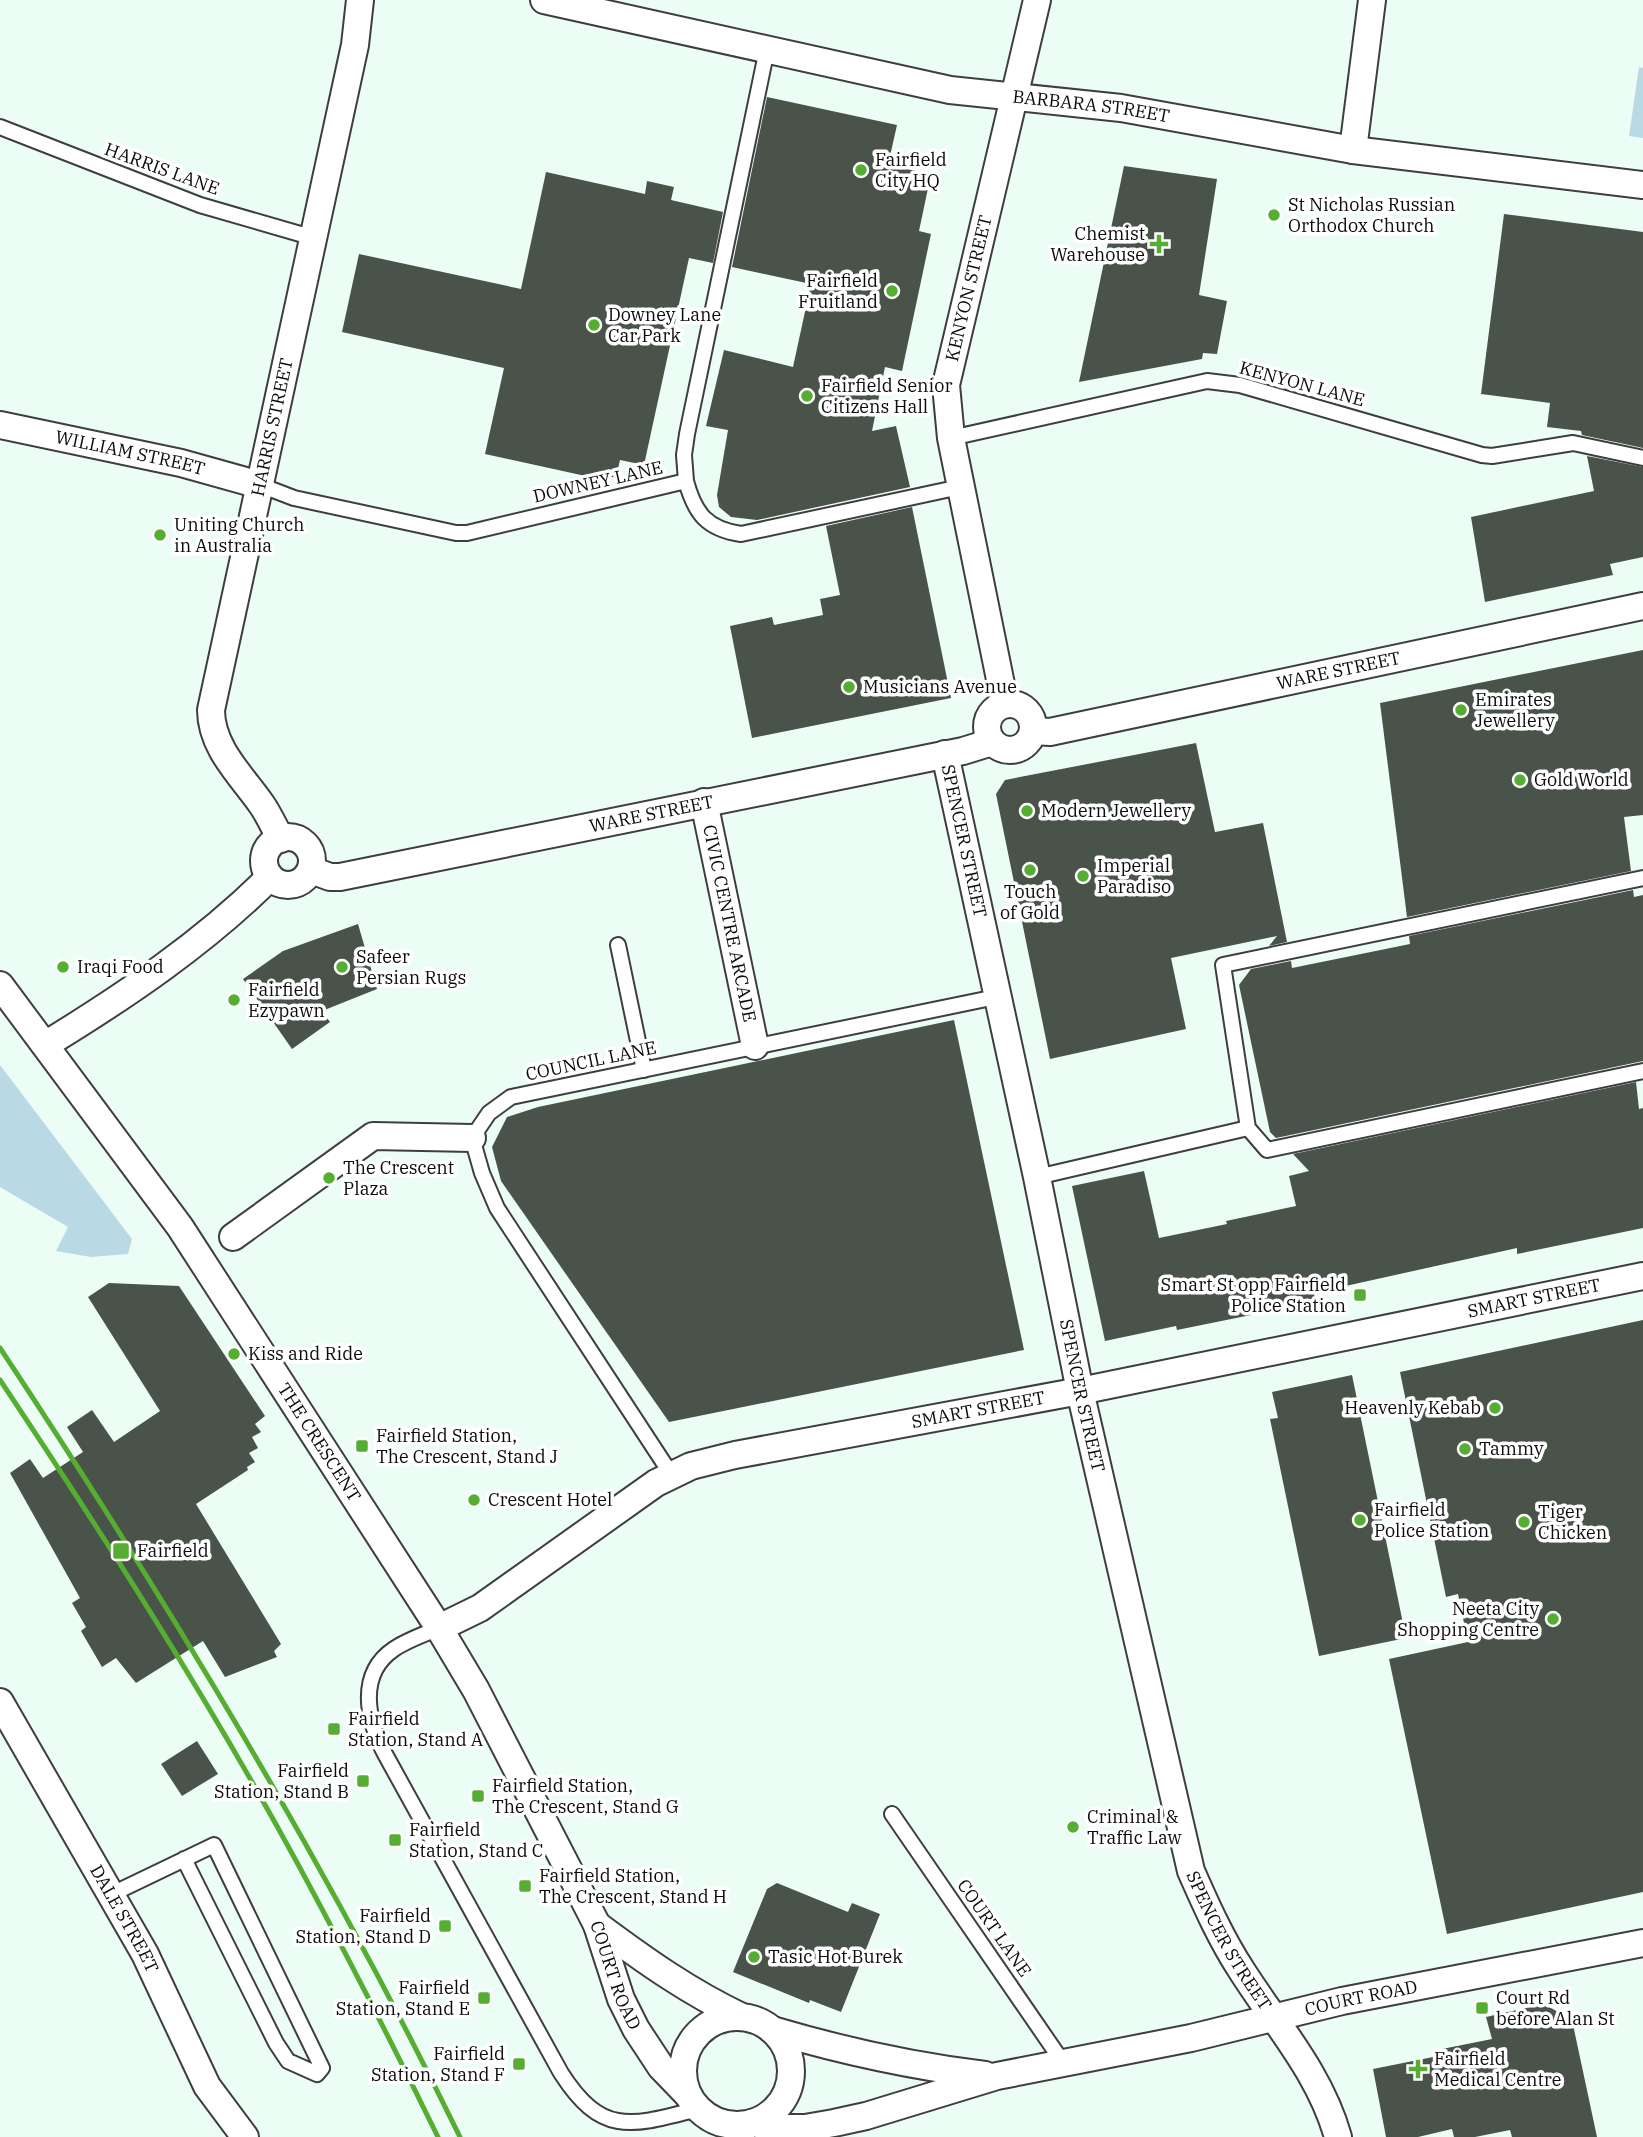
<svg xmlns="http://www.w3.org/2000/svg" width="1643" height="2137" font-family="'IBM Plex Serif',serif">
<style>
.green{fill:#b9d9e4}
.building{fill:#49534a}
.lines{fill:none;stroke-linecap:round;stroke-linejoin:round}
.lane-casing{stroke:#3e3e3e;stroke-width:18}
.street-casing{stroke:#3e3e3e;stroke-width:30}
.lane{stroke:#fff;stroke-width:14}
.street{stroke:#fff;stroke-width:26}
.rail{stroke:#55ad31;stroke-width:5}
.poi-dot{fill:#55ad31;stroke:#fff;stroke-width:2.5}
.labels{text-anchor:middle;stroke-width:7;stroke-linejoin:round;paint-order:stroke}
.street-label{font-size:18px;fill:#0b0b0b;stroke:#fff}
.poi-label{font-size:18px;fill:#0b0b0b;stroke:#fff;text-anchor:start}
</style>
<rect width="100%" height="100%" fill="#ecfdf6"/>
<path class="green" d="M1639,67L1643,68V138L1629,136Z
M0,1065L132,1239L128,1254L91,1257L56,1251L68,1227L0,1187Z"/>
<path class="building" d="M767,97L897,125L888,165L931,174L919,231L931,234L902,371L885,367L872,431L896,426L910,487L757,520L731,517L719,507L717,495L728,430L706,426L724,350L793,367L811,284L732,267Z
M1124,166L1217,179L1199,295L1227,301L1217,354L1203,353L1202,359L1079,382Z
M546,172L645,194L647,181L674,187L671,200L723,212L713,263L689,258L644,465L620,460L616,478L600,474L590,477L485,454L504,368L342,332L359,254L521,289Z
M1504,214L1643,232V448L1582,435L1581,431L1547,427L1550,403L1481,394Z
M1587,456L1643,467V557L1610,564L1613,575L1485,602L1471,517L1594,491Z
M912,507L951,698L752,738L730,626L772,617L774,625L823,615L820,599L840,595L826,526Z
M1643,650V815L1624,817L1631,871L1407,917L1380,703Z
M1196,743L1215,832L1263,823L1287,942L1269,946L1277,936L1171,958L1186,1029L1050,1059L996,794L1005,780Z
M1633,890L1634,897L1643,895V1061L1276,1138L1270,1132L1239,985L1251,969L1291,961L1292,968L1410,944L1409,936Z
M358,924L377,989L322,1011L330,1022L292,1049L243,979L283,951Z
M954,1020L1024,1350L669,1422L501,1181L492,1147L507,1117L538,1107Z
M1636,1082L1639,1109L1643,1108V1228L1517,1254V1248L1314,1293L1315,1302L1177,1330L1176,1326L1105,1341L1072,1186L1144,1171L1159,1238L1227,1224L1226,1221L1296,1206L1289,1176L1309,1171L1293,1154Z
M109,1283L179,1286L265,1416L255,1424L261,1432L252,1437L258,1448L249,1453L255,1462L247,1467L248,1470L196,1504L281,1644L274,1651L277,1657L225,1677L203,1641L136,1683L116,1658L102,1667L81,1631L86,1627L72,1603L80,1598L10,1473L30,1459L43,1478L83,1452L67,1427L92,1410L114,1442L160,1411L88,1297Z
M1643,1320V1892L1447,1934L1389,1659L1468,1642L1458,1594L1446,1597L1400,1372Z
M1352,1375L1406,1638L1319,1656L1270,1419L1278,1418L1272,1392Z
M197,1741L218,1774L182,1796L161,1764Z
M777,1883L848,1912L852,1903L880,1914L841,2012L810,2000L809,2003L733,1972L767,1889Z
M1544,2004L1572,2020L1597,2137H1512L1510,2130L1475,2137H1454L1452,2129L1418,2137H1386L1373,2069L1438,2056L1437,2050L1492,2039L1486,2017Z"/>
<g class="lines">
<g class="lane-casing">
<path id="lane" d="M0,127L200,205L314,238
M951,438L1207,381L1240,385L1482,455L1492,456L1573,443L1643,458
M686,481L684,455L687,434L767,49
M260,485L294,498L456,533H467L686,481C695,514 707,529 741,534L960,487
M1643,878L1223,965L1248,1128L1267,1150L1643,1071
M618,945L644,1070
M1037,1177L1248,1128
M671,1474L497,1208L482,1173L472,1138L489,1113L511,1097L996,997
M439,1628C425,1634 407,1640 394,1649C357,1674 367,1720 385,1754L561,2073C602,2137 632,2126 698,2109
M892,1814L1064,2064
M112,1894L214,1845L322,2068L317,2074L288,2061L276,2043L184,1859
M738,2125L747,2137"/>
</g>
<g class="street-casing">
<g id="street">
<path id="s1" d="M544,0L950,90L1121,108L1353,150L1643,185"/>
<path d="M1353,150L1372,0"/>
<path id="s2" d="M0,425L181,463L260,485"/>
<circle cx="1010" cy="727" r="23"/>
<path id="s3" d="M1005,704L951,438L946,385L1037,0"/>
<path id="s4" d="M1033,731L1050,732L1643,606"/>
<path id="s5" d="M945,754L1037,1177L1080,1391L1191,1871C1206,1905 1221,1939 1242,1971C1277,2026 1320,2073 1338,2137"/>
<path id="s6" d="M704,802L755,1046"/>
<circle cx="288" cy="861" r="24"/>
<path id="s7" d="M281,839C274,827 269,815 262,805C242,776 211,748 211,710L355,45L360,0"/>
<path id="s8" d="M311,870L330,877H340L963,751L992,742"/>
<path id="s9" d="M0,985L180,1227L439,1628L476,1690L597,1925L621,1999L636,2029L661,2067L688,2095"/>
<path d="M45,1045C125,996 204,943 270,877"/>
<path d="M233,1237L373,1136L472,1138"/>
<path id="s10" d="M439,1628L480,1608L656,1483L691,1466L735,1455L1080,1391L1643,1276"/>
<path id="s11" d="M0,1702L145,1954L207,2086L245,2137"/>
<path d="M597,1925C644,1960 689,1992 742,2017"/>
<circle cx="737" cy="2071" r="54"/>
<path d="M772,2030C843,2051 912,2066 985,2075"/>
<path id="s12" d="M752,2123L780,2128H805L834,2123L866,2116L997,2076L1191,2038L1342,2001L1643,1943"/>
</g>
</g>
<use href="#lane" class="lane"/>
<use href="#street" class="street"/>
<path class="rail" d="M0,1348C168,1602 326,1863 460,2137
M0,1380C106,1539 209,1700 300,1868C348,1957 394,2047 438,2137"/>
</g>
<g class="poi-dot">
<circle cx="861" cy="170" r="7"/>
<circle cx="1274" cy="215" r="7"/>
<path d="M1155.5 233.5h7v7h7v7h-7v7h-7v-7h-7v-7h7z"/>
<circle cx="892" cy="291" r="7"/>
<circle cx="594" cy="325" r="7"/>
<circle cx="807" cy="396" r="7"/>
<circle cx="160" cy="535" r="7"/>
<circle cx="849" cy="687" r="7"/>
<circle cx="1461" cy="710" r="7"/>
<circle cx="1520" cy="780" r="7"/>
<circle cx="1027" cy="811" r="7"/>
<circle cx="1030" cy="870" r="7"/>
<circle cx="1083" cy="876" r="7"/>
<circle cx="63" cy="967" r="7"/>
<circle cx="342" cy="967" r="7"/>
<circle cx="234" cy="1000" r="7"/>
<circle cx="329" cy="1178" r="7"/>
<rect x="1353" y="1288" width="14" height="14" rx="3.5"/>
<circle cx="234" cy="1354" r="7"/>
<circle cx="1495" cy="1408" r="7"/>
<rect x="355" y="1439" width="14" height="14" rx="3.5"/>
<circle cx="1465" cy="1449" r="7"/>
<circle cx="474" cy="1500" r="7"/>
<circle cx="1360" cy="1520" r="7"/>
<circle cx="1524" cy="1522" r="7"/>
<rect x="112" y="1542" width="18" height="18" rx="3.5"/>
<circle cx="1553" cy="1619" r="7"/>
<rect x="327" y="1722" width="14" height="14" rx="3.5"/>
<rect x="356" y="1774" width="14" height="14" rx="3.5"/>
<rect x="471" y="1789" width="14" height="14" rx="3.5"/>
<circle cx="1073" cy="1827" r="7"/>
<rect x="388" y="1833" width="14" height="14" rx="3.5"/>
<rect x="518" y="1879" width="14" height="14" rx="3.5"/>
<rect x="438" y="1919" width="14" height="14" rx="3.5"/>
<circle cx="754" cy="1957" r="7"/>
<rect x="477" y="1991" width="14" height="14" rx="3.5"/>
<rect x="1475" y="2001" width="14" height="14" rx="3.5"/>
<rect x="512" y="2057" width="14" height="14" rx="3.5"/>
<path d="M1414.5 2058.5h7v7h7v7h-7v7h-7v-7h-7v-7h7z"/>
</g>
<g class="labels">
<g class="street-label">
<text dy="6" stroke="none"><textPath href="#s1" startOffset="558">BARBARA STREET</textPath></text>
<text transform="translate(162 169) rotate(20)" y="6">HARRIS LANE</text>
<text dy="6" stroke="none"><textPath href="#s3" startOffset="424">KENYON STREET</textPath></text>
<text transform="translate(1302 384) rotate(15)" y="6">KENYON LANE</text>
<text dy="6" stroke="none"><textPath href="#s7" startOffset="438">HARRIS STREET</textPath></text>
<text dy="6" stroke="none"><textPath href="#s2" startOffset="133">WILLIAM STREET</textPath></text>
<text transform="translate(598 482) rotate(-13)" y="6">DOWNEY LANE</text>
<text dy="6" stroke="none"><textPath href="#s4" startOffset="312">WARE STREET</textPath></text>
<text dy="6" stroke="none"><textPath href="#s8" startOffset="348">WARE STREET</textPath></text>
<text dy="6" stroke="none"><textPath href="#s5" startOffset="89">SPENCER STREET</textPath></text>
<text dy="6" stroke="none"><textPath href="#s6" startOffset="124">CIVIC CENTRE ARCADE</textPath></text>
<text transform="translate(591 1061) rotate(-12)" y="6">COUNCIL LANE</text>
<text dy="6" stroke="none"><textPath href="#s10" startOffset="1160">SMART STREET</textPath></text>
<text dy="6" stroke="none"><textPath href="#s5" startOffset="656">SPENCER STREET</textPath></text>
<text dy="6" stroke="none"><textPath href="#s10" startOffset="593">SMART STREET</textPath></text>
<text dy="6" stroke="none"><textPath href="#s9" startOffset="558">THE CRESCENT</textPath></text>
<text dy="6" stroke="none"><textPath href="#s11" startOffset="250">DALE STREET</textPath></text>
<text transform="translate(994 1928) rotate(55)" y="6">COURT LANE</text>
<text dy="6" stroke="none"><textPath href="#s5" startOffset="1223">SPENCER STREET</textPath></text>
<text dy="6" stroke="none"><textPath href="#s9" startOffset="1169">COURT ROAD</textPath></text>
<text dy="6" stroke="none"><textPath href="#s12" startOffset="625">COURT ROAD</textPath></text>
</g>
<g class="poi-label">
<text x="875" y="166">Fairfield<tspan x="875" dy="21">City HQ</tspan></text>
<text x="1288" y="211">St Nicholas Russian<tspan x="1288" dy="21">Orthodox Church</tspan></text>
<text x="1145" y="240" text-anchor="end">Chemist<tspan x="1145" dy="21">Warehouse</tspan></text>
<text x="878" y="287" text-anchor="end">Fairfield<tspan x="878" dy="21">Fruitland</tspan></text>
<text x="608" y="321">Downey Lane<tspan x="608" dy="21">Car Park</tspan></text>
<text x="821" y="392">Fairfield Senior<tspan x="821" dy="21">Citizens Hall</tspan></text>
<text x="174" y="531">Uniting Church<tspan x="174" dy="21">in Australia</tspan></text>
<text x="863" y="693">Musicians Avenue</text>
<text x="1475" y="706">Emirates<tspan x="1475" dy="21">Jewellery</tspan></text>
<text x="1534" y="786">Gold World</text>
<text x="1041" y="817">Modern Jewellery</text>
<text x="1097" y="872">Imperial<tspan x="1097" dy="21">Paradiso</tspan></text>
<text x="1030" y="898" text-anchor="middle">Touch<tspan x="1030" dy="21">of Gold</tspan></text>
<text x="356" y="963">Safeer<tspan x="356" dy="21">Persian Rugs</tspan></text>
<text x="77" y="973">Iraqi Food</text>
<text x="248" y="996">Fairfield<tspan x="248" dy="21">Ezypawn</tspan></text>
<text x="343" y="1174">The Crescent<tspan x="343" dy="21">Plaza</tspan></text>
<text x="1346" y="1291" text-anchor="end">Smart St opp Fairfield<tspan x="1346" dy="21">Police Station</tspan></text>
<text x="248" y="1360">Kiss and Ride</text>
<text x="1481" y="1414" text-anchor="end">Heavenly Kebab</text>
<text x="376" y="1442">Fairfield Station,<tspan x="376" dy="21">The Crescent, Stand J</tspan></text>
<text x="1479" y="1455">Tammy</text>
<text x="488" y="1506">Crescent Hotel</text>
<text x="1374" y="1516">Fairfield<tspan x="1374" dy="21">Police Station</tspan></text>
<text x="1538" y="1518">Tiger<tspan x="1538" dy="21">Chicken</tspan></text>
<text x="137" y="1557">Fairfield</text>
<text x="1539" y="1615" text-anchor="end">Neeta City<tspan x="1539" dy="21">Shopping Centre</tspan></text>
<text x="348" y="1725">Fairfield<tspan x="348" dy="21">Station, Stand A</tspan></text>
<text x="349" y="1777" text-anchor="end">Fairfield<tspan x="349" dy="21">Station, Stand B</tspan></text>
<text x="492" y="1792">Fairfield Station,<tspan x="492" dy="21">The Crescent, Stand G</tspan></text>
<text x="1087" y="1823">Criminal &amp;<tspan x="1087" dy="21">Traffic Law</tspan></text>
<text x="409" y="1836">Fairfield<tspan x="409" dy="21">Station, Stand C</tspan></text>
<text x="539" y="1882">Fairfield Station,<tspan x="539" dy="21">The Crescent, Stand H</tspan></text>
<text x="431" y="1922" text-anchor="end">Fairfield<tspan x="431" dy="21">Station, Stand D</tspan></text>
<text x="768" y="1963">Tasic Hot Burek</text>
<text x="470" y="1994" text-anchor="end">Fairfield<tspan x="470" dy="21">Station, Stand E</tspan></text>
<text x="1496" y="2004">Court Rd<tspan x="1496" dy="21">before Alan St</tspan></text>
<text x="505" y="2060" text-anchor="end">Fairfield<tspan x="505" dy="21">Station, Stand F</tspan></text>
<text x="1434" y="2065">Fairfield<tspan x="1434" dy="21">Medical Centre</tspan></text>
</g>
</g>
</svg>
